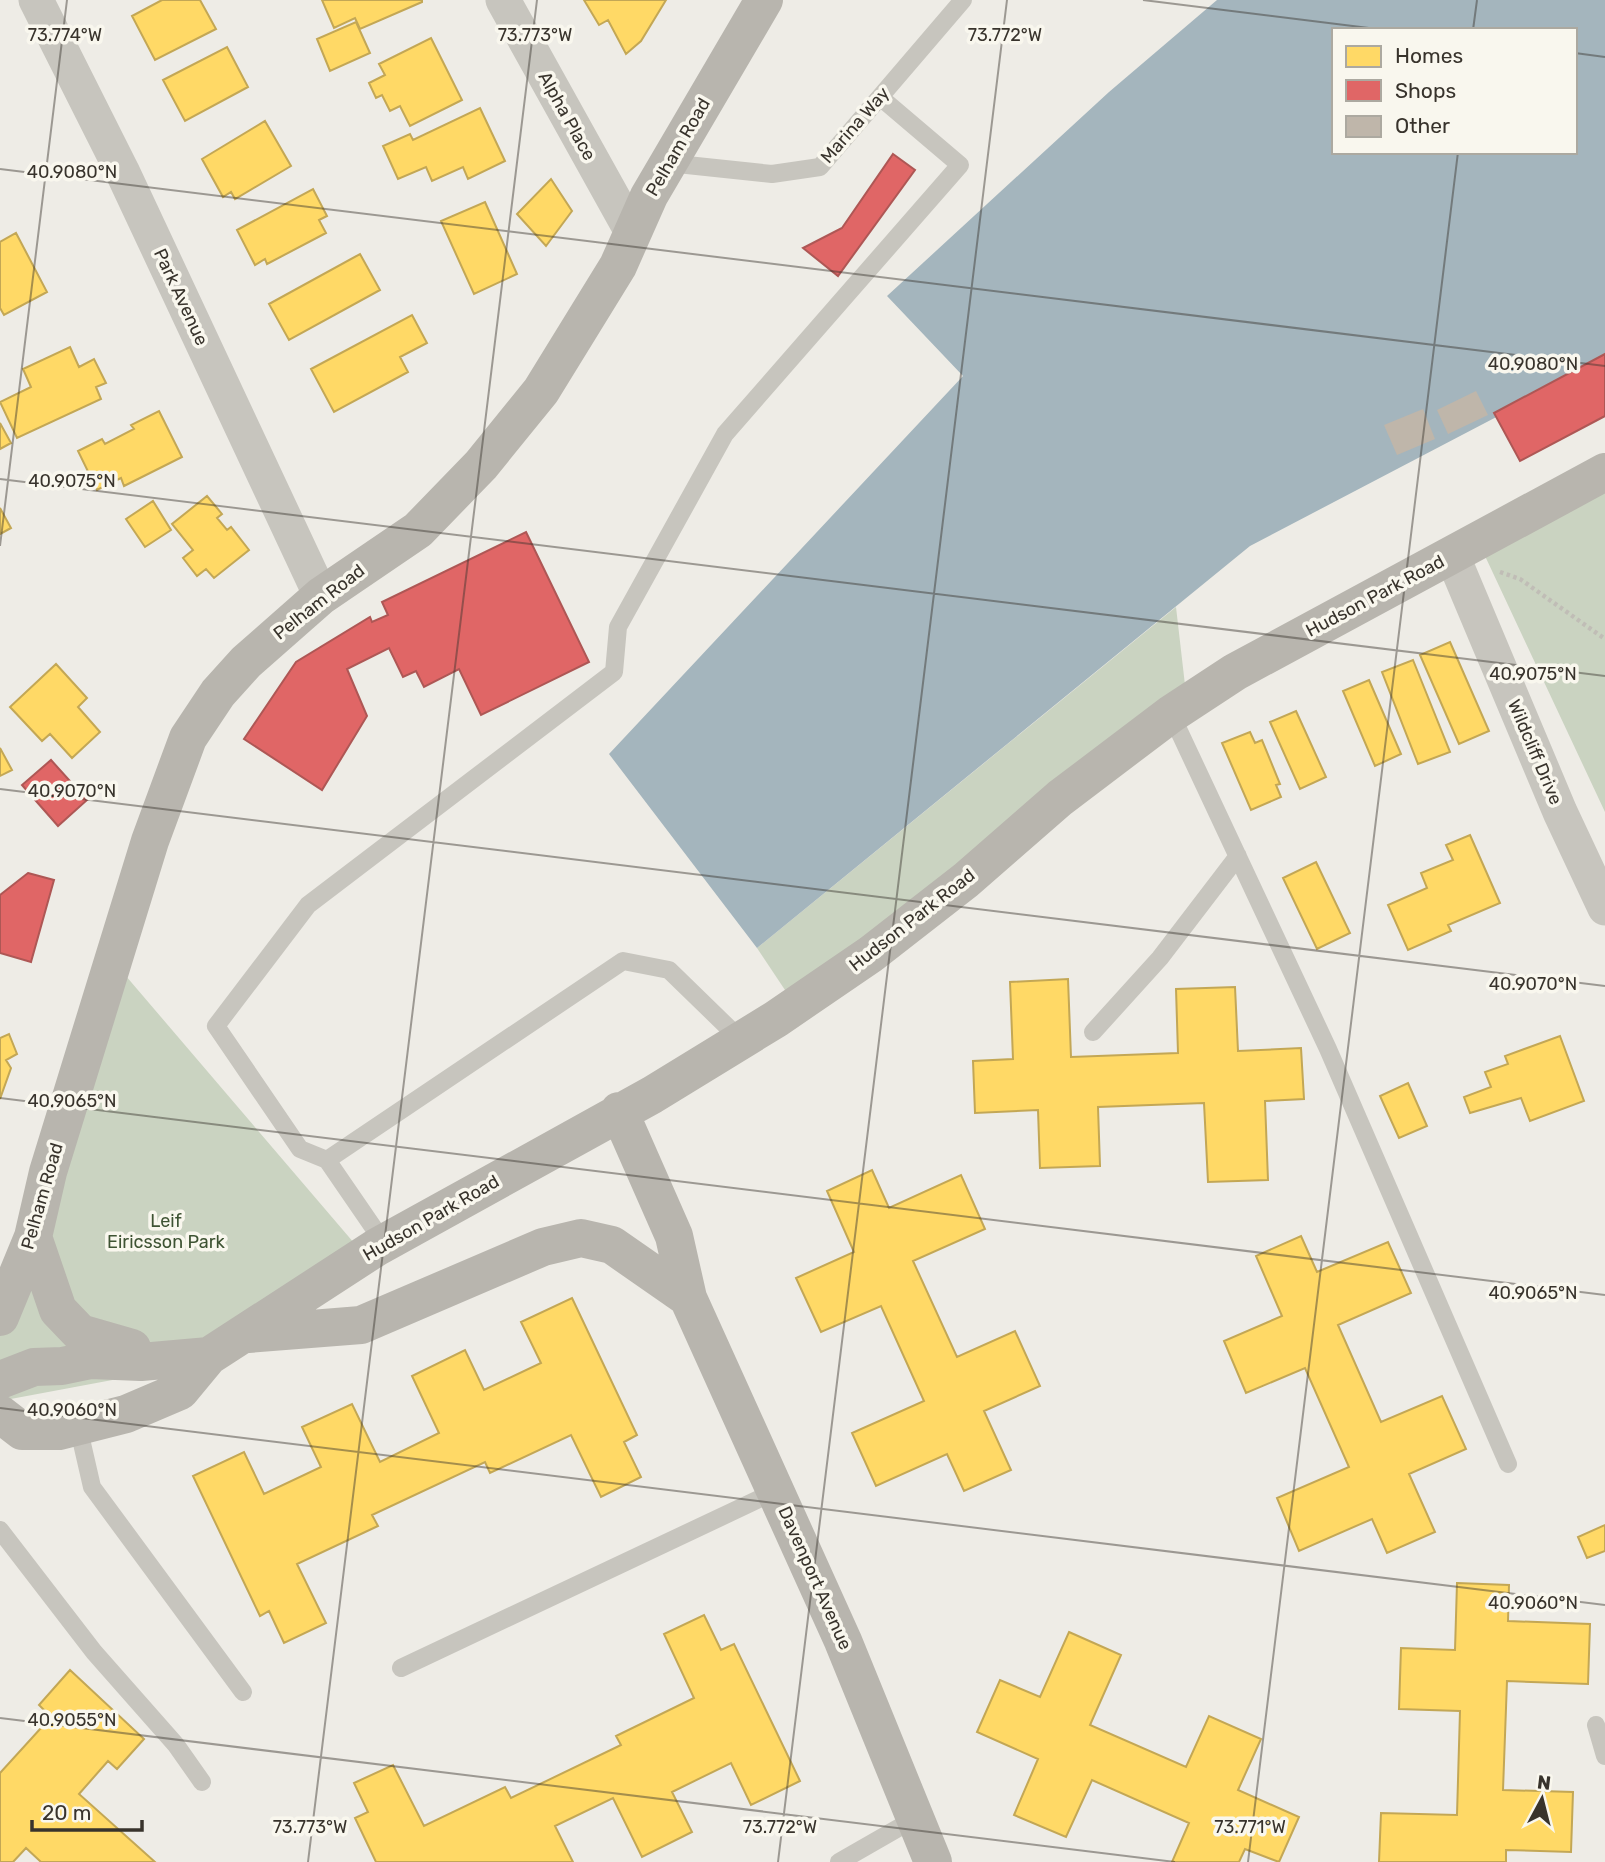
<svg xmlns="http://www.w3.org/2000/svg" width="1605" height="1862" font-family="Rubik,sans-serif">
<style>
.green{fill:#cad3c1}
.water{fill:#a4b5bd;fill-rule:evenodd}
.homes{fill:#ffd966;stroke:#c3a755;stroke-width:2}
.shops{fill:#e06666;stroke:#ae5755;stroke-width:2}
.building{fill:#bfb6aa}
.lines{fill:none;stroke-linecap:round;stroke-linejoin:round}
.path{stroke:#c0bdb6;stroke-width:4.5;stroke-dasharray:3.5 3.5;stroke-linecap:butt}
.lane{stroke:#c7c5be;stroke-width:18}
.street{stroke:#c7c5be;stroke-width:35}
.secondary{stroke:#b8b5ae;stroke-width:38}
.ticks{fill:none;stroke:#38332c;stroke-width:2;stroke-opacity:0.45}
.labels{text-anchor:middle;stroke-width:7;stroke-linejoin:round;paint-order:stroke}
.street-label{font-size:18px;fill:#38332c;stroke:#f9f7ee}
.park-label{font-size:18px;fill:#3e5333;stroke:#f9f7ee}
.ticks-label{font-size:18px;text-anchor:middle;fill:#38332c;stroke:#f9f7ee;stroke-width:7;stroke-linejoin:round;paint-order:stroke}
</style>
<rect width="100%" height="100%" fill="#eeece6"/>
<path class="green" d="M1605,477V812L1478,541Z
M1176,607L1188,711L799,1011L757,948Z
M108,955L372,1264L214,1361L0,1401V1313Z"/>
<path class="water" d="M1217,0H1605V360L1250,546L757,948L609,754L963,376L887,296L1109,92ZM1334,30H1575V152H1334Z"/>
<path class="homes" d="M162,0H200L216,29L155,60L132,16Z
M322,0H422V2L360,29L355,18L334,28Z
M584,0H666L641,41L626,54L608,20L599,25Z
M356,22L370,53L330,71L317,39Z
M431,38L462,100L410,126L400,106L390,111L382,95L376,98L369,83L385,75L379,64Z
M227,47L248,87L185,121L163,80Z
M480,108L505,161L468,179L463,167L432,181L426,167L398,179L383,146L410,134L413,140Z
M265,121L291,166L235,199L231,192L223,197L202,159Z
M551,179L572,211L546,246L517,214Z
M313,189L327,216L319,220L326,233L267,264L265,259L255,265L237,230Z
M485,202L517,274L474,294L441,221Z
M16,233L47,292L4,315L0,308V242Z
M360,254L380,290L289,340L269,304Z
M412,315L427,343L400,357L408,372L334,412L311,369Z
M70,347L79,367L94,359L106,383L96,387L101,399L17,438L0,402L31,387L23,369Z
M159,411L182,457L124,486L121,478L97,490L78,451L102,439L105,444L134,429L131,425Z
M0,423L11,443L0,449Z
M207,496L222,514L217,518L227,530L231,527L249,550L214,578L206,569L197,576L183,558L193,550L172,524Z
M153,501L171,530L145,547L126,519Z
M0,508L11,528L0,534Z
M1450,642L1489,731L1459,744L1420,655Z
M1413,660L1450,752L1418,764L1382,672Z
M56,664L87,698L78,707L100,732L72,758L50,734L42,741L10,707Z
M1369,680L1401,754L1375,766L1343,691Z
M1296,711L1326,777L1300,789L1270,722Z
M1250,732L1255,743L1262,740L1280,784L1276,785L1281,797L1251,810L1222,743Z
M0,748L12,770L0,776Z
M1470,835L1500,903L1448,925L1451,931L1408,950L1388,905L1427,888L1421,873L1453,860L1446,845Z
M1316,862L1350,933L1317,949L1283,878Z
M1068,979L1071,1057L1178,1053L1176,989L1235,987L1238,1051L1301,1048L1304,1099L1265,1101L1268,1180L1208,1182L1204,1103L1098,1107L1100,1166L1040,1168L1038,1110L975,1113L973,1061L1013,1059L1010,982Z
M9,1034L17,1054L6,1060L11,1068L0,1099V1038Z
M1560,1036L1584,1101L1530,1121L1521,1098L1470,1113L1464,1097L1491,1087L1485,1072L1508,1064L1505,1056Z
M1408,1083L1427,1126L1399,1138L1380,1096Z
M872,1170L889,1208L961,1175L985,1229L913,1261L957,1357L1015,1331L1040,1386L984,1411L1011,1470L964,1491L947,1454L876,1486L852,1433L924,1401L881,1306L821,1332L796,1278L854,1252L827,1191Z
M1301,1236L1317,1272L1388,1242L1411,1293L1338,1325L1381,1422L1442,1396L1466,1449L1409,1474L1435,1532L1387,1553L1372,1519L1299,1551L1277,1498L1349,1467L1305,1368L1246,1393L1224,1341L1282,1316L1256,1256Z
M572,1298L637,1435L624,1442L641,1477L601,1497L571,1435L490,1473L485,1462L372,1515L378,1526L297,1564L326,1623L284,1643L269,1611L260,1616L193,1476L244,1452L264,1494L321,1467L302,1427L352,1404L380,1462L439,1433L412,1376L465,1350L484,1390L541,1363L521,1322Z
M1605,1525V1551L1587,1558L1578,1537Z
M1457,1583L1509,1585L1508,1621L1590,1624L1588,1684L1507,1681L1503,1790L1573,1792L1571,1852L1506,1850V1862H1379L1381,1813L1457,1815L1460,1711L1399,1709L1401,1648L1455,1650Z
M704,1615L721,1650L734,1644L800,1781L751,1805L731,1763L672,1792L692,1832L642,1857L613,1798L555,1826L573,1862H376L355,1818L368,1812L354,1783L393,1765L424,1826L505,1787L511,1798L621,1745L616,1736L694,1698L664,1634Z
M1069,1632L1121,1655L1090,1725L1186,1767L1209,1716L1261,1739L1238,1790L1299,1817L1279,1862L1245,1849L1239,1862H1172L1189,1823L1092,1780L1066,1837L1014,1815L1038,1759L977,1732L1000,1680L1040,1697Z
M70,1670L144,1739L117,1769L108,1761L79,1794L155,1862H41L26,1848L13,1862H0V1773L51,1717L39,1705Z"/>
<path class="shops" d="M893,154L915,170L838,276L803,248L842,228Z
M1605,354V416L1520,461L1494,413Z
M526,532L589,662L481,715L459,669L424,687L416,671L403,677L389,648L347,669L367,716L322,790L244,739L296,662L370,617L372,622L388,615L382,602Z
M51,760L87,800L58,826L22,785Z
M28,873L54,880L31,962L0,953V895Z"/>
<path class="building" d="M1476,391L1488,415L1448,434L1437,410Z
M1423,409L1435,439L1397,455L1384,425Z"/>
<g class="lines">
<path class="path" d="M1500,572L1520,579L1605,639"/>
<path class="lane" d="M668,163L772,174L820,167L963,0
M1171,714L1328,1049L1508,1464
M1093,1032L1160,958L1238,856
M327,1160L300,1149L216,1026L308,905L614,672L618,627L725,434L960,165L880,97
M384,1243L327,1160L623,961L669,970L742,1041
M78,1426L92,1487L243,1692
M0,1530L94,1652L176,1745L202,1782
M401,1668L776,1491
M1596,1725L1605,1756
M839,1862L914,1819"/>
<path class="street" d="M36,0L122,171L321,596
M503,0L632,232
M1452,555L1560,812L1605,908"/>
<path class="secondary" d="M619,1111L674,1236L688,1298L843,1641L933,1862
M33,1237L58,1310L80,1333L132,1348
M0,1317L33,1237L48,1172L150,841L188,738L218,693L246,662L321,596L418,530L481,465L541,391L618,266L649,196L764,0
M248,1334L361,1325L543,1247L581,1238L612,1245L688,1298
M0,1380L34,1367L62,1366L91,1360L141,1362L209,1356
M0,1414L22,1431H59L126,1414L180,1391L209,1356L377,1247L652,1095L776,1019L871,954L966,880L1060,798L1171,714L1235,672L1605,472"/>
</g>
<path class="ticks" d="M1143,0L1385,30M1473,30L1477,0M1575,53L1605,57M0,169L1605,366M0,479L1605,676M0,546L67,0M0,789L1605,986M0,1098L1605,1295M0,1408L1605,1605M0,1718L1175,1862M308,1862L537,0M778,1862L1007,0M1248,1862L1458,152"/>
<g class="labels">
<g class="street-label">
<text transform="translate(567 116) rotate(61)" y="6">Alpha Place</text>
<text transform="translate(855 125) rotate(-49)" y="6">Marina Way</text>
<text transform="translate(678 147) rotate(-60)" y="6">Pelham Road</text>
<text transform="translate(181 297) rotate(65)" y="6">Park Avenue</text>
<text transform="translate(1375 596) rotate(-28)" y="6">Hudson Park Road</text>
<text transform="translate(319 602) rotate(-38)" y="6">Pelham Road</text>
<text transform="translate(1535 752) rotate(67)" y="6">Wildcliff Drive</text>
<text transform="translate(912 920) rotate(-38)" y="6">Hudson Park Road</text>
<text transform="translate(42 1196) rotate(-74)" y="6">Pelham Road</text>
<text transform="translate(431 1218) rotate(-30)" y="6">Hudson Park Road</text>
<text transform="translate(815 1578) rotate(66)" y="6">Davenport Avenue</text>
</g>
<g class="park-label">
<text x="166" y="1227">Leif<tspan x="166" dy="21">Eiricsson Park</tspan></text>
</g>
</g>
<g class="ticks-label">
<text x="65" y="41">73.774°W</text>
<text x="535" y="41">73.773°W</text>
<text x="1005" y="41">73.772°W</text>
<text x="72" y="178">40.9080°N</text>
<text x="1533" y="370">40.9080°N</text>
<text x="72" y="487">40.9075°N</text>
<text x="1533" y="680">40.9075°N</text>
<text x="72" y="797">40.9070°N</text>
<text x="1533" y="990">40.9070°N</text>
<text x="72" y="1107">40.9065°N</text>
<text x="1533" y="1299">40.9065°N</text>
<text x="72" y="1416">40.9060°N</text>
<text x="1533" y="1609">40.9060°N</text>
<text x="72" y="1726">40.9055°N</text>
<text x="310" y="1833">73.773°W</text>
<text x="780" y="1833">73.772°W</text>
<text x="1250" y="1833">73.771°W</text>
</g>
<rect x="1332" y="28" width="245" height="126" fill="#f9f7ee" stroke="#aca9a0" stroke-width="2"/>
<rect x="1346" y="46" width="35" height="21" fill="#ffd966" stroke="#aca9a0" stroke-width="2"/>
<text x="1395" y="63" font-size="21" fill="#38332c">Homes</text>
<rect x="1346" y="80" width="35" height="21" fill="#e06666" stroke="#aca9a0" stroke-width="2"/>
<text x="1395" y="98" font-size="21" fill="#38332c">Shops</text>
<rect x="1346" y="116" width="35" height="21" fill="#bfb6aa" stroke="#aca9a0" stroke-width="2"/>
<text x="1395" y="133" font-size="21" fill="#38332c">Other</text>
<g transform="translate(1542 1799) rotate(7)" stroke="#f9f7ee" stroke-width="5" paint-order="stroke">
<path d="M0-5L12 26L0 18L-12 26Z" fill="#38332c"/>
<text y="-10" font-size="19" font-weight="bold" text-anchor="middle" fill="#38332c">N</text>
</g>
<path d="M32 1820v10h110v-10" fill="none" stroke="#38332c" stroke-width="3.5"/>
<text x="42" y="1820" font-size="21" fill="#38332c" stroke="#f9f7ee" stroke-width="5" paint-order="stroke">20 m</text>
</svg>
